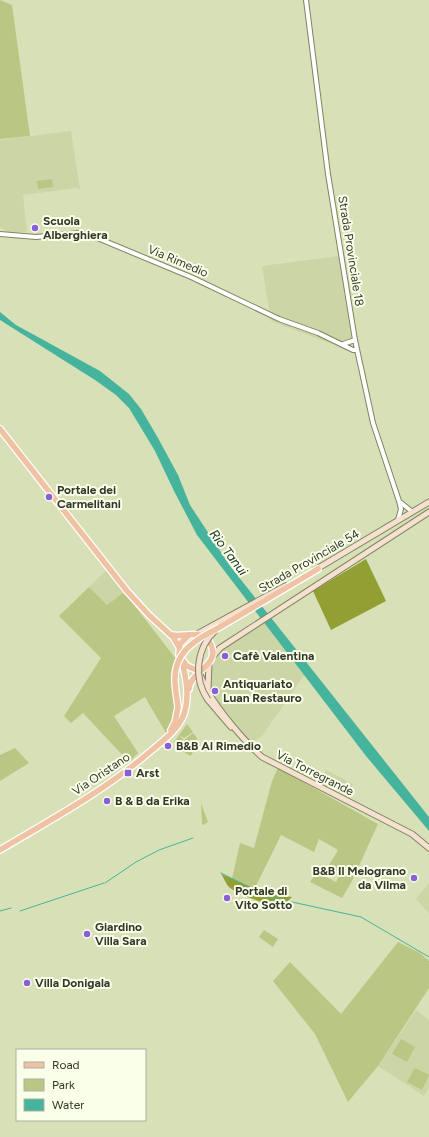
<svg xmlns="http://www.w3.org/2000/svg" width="429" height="1137" font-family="Figtree,sans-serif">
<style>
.built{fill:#cbd5a5}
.green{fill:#bac684}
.forest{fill:#919f33}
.water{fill:#46b49d}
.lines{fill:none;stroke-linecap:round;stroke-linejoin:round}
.stream{stroke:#46b49d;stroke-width:1}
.tertiary-casing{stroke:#7e8560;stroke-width:6}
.secondary-casing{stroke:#7e8560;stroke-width:7}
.primary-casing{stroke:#fff;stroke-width:8}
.tertiary{stroke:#fff;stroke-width:4}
.secondary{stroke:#f6e1d0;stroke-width:5}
.primary{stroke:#eec2a2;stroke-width:5.5}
.secondary-bridge-casing{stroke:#7e8560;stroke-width:7;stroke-linecap:butt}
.primary-bridge-casing{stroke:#fff;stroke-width:8;stroke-linecap:butt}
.secondary-bridge{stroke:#f6e1d0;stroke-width:5}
.primary-bridge{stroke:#eec2a2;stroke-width:5.5}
.poi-dot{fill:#895ed8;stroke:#faffea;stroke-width:1.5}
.labels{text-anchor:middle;stroke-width:4;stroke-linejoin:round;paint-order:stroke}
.poi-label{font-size:12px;font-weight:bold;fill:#343727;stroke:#faffea;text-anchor:start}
.street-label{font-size:12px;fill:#343727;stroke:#faffea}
.water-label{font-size:13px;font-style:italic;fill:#162e28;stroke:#faffea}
</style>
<rect width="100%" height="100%" fill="#d8e0b8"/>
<path class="built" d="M71,131L80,189L76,188L23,195L27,232H7L0,227V140Z
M339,256L353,352L271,321L262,266Z
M107,570L124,592L107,605L89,587Z
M264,623L304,675L263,735L251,743L211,693L209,689V674L218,654Z
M326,770L353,784L347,797L320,783Z
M429,883V913L416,899Z
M416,1010L429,1020V1087L424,1096L378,1066Z"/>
<path class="green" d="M0,0L12,5L30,136L0,139Z
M52,179L53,187L38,189L37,181Z
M89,587L107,605L124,592L176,659C173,667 170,676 171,684C173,704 180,716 166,733L145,697L114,716L138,753L129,762L83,713L71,723L64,716L101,658L59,616Z
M187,724L193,732L184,738L179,735Z
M193,733L197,738V742L191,756L185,753L184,740Z
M179,735L183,739V745L178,746L174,742Z
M15,748L29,763L0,781V755Z
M278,768L378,824L352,881L342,898L310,882L317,872L336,882L340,874L328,867L338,850L319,839L314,852L281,835L255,888L232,879L240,843L254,848L272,781Z
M201,803L208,822L203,825L202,824Z
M264,930L278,939L273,947L259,937Z
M398,942L420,953L429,961V988L378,1066L348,1102L315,1034L273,981L290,962L341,1014Z
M401,1039L415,1047L407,1062L392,1054Z
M415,1068L429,1075L422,1090L407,1082Z"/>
<path class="forest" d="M366,559L386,601L331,630L313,591Z
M221,874L268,894L292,897L278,910C264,900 243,899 229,887C226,884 224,878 221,874Z"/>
<path class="water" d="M0,312L16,325L100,371L129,394L141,409L158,438L178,475L190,505L230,566L429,817V831L366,756L197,535L174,491L155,451L129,408L116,395L95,380L0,320Z"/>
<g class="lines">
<path class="stream" d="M221,873L269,897L361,917L429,957
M105,883L136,862L159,850L193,838
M0,911L11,908
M20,911L104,883"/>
<g class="tertiary-casing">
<path id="tertiary" d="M306,0L328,174L355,340L373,423L399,501L401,509L398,520
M0,234L36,237L80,233L95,237L191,277L279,319L318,333L353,350H357
M343,344L355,340
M400,502L410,510"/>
</g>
<g class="secondary-casing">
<path id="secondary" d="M315,570L429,502
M197,634L285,586
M213,656L220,648L429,512
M199,672C202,678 204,686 208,692C220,712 244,741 262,757L412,834L429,848
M208,689L209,664
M208,700L231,727"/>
</g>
<g class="primary-casing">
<path id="primary" d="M0,429L127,591L149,615L173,637L179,647
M220,627L318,569
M172,635C181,637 190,633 199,635C205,636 209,640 211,645C220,666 191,670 189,689
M188,636L180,644L179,655L187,666L199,671
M171,730L175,722L178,707
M0,850C52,819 106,790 152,750C164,740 178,730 184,714C190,696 186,679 182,661"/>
</g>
<use href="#tertiary" class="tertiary"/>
<use href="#secondary" class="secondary"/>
<use href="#primary" class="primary"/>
<g class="secondary-bridge-casing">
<path id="secondary-bridge" d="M208,700C193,678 196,648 216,630"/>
</g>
<g class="primary-bridge-casing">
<path id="primary-bridge" d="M178,707C177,698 175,689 175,680C174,651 198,638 220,627"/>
</g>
<use href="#secondary-bridge" class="secondary-bridge"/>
<use href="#primary-bridge" class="primary-bridge"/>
</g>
<g class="poi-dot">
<circle cx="35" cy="228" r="4"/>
<circle cx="49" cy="497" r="4"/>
<circle cx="225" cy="656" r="4"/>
<circle cx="215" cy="691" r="4"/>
<circle cx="168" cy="746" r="4"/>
<rect x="124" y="769" width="8" height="8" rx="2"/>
<circle cx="107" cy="801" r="4"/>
<circle cx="414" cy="878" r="4"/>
<circle cx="227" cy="898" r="4"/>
<circle cx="87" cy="934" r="4"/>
<circle cx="27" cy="983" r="4"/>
</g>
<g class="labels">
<g class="poi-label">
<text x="43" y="225">Scuola<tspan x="43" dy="14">Alberghiera</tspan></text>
<text x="57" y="494">Portale dei<tspan x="57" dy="14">Carmelitani</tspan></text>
<text x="233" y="660">Cafè Valentina</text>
<text x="223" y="688">Antiquariato<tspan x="223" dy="14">Luan Restauro</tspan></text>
<text x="176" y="750">B&amp;B Al Rimedio</text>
<text x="136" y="777">Arst</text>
<text x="115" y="805">B &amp; B da Erika</text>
<text x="406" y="875" text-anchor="end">B&amp;B Il Melograno<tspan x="406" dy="14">da Vilma</tspan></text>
<text x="235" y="895">Portale di<tspan x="235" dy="14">Vito Sotto</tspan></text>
<text x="95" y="931">Giardino<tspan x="95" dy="14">Villa Sara</tspan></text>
<text x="35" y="987">Villa Donigala</text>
</g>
<g class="street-label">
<text transform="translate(351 251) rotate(81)" y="4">Strada Provinciale 18</text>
<text transform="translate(178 261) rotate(23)" y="4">Via Rimedio</text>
<text transform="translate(309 561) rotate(-30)" y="4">Strada Provinciale 54</text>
<text transform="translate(315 773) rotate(27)" y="4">Via Torregrande</text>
<text transform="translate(101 774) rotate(-34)" y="4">Via Oristano</text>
</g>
<g class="water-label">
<text transform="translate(229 552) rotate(53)" y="5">Rio Tanui</text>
</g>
</g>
<rect x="16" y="1049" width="130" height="72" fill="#faffea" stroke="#abaf9c"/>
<rect x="24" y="1062" width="20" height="6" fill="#eec2a2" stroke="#abaf9c"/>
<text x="52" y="1069" font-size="12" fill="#343727">Road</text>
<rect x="24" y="1079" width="20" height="12" fill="#bac684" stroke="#abaf9c"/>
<text x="52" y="1089" font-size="12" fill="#343727">Park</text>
<rect x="24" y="1099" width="20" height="12" fill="#46b49d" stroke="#abaf9c"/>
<text x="52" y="1109" font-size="12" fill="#343727">Water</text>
</svg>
